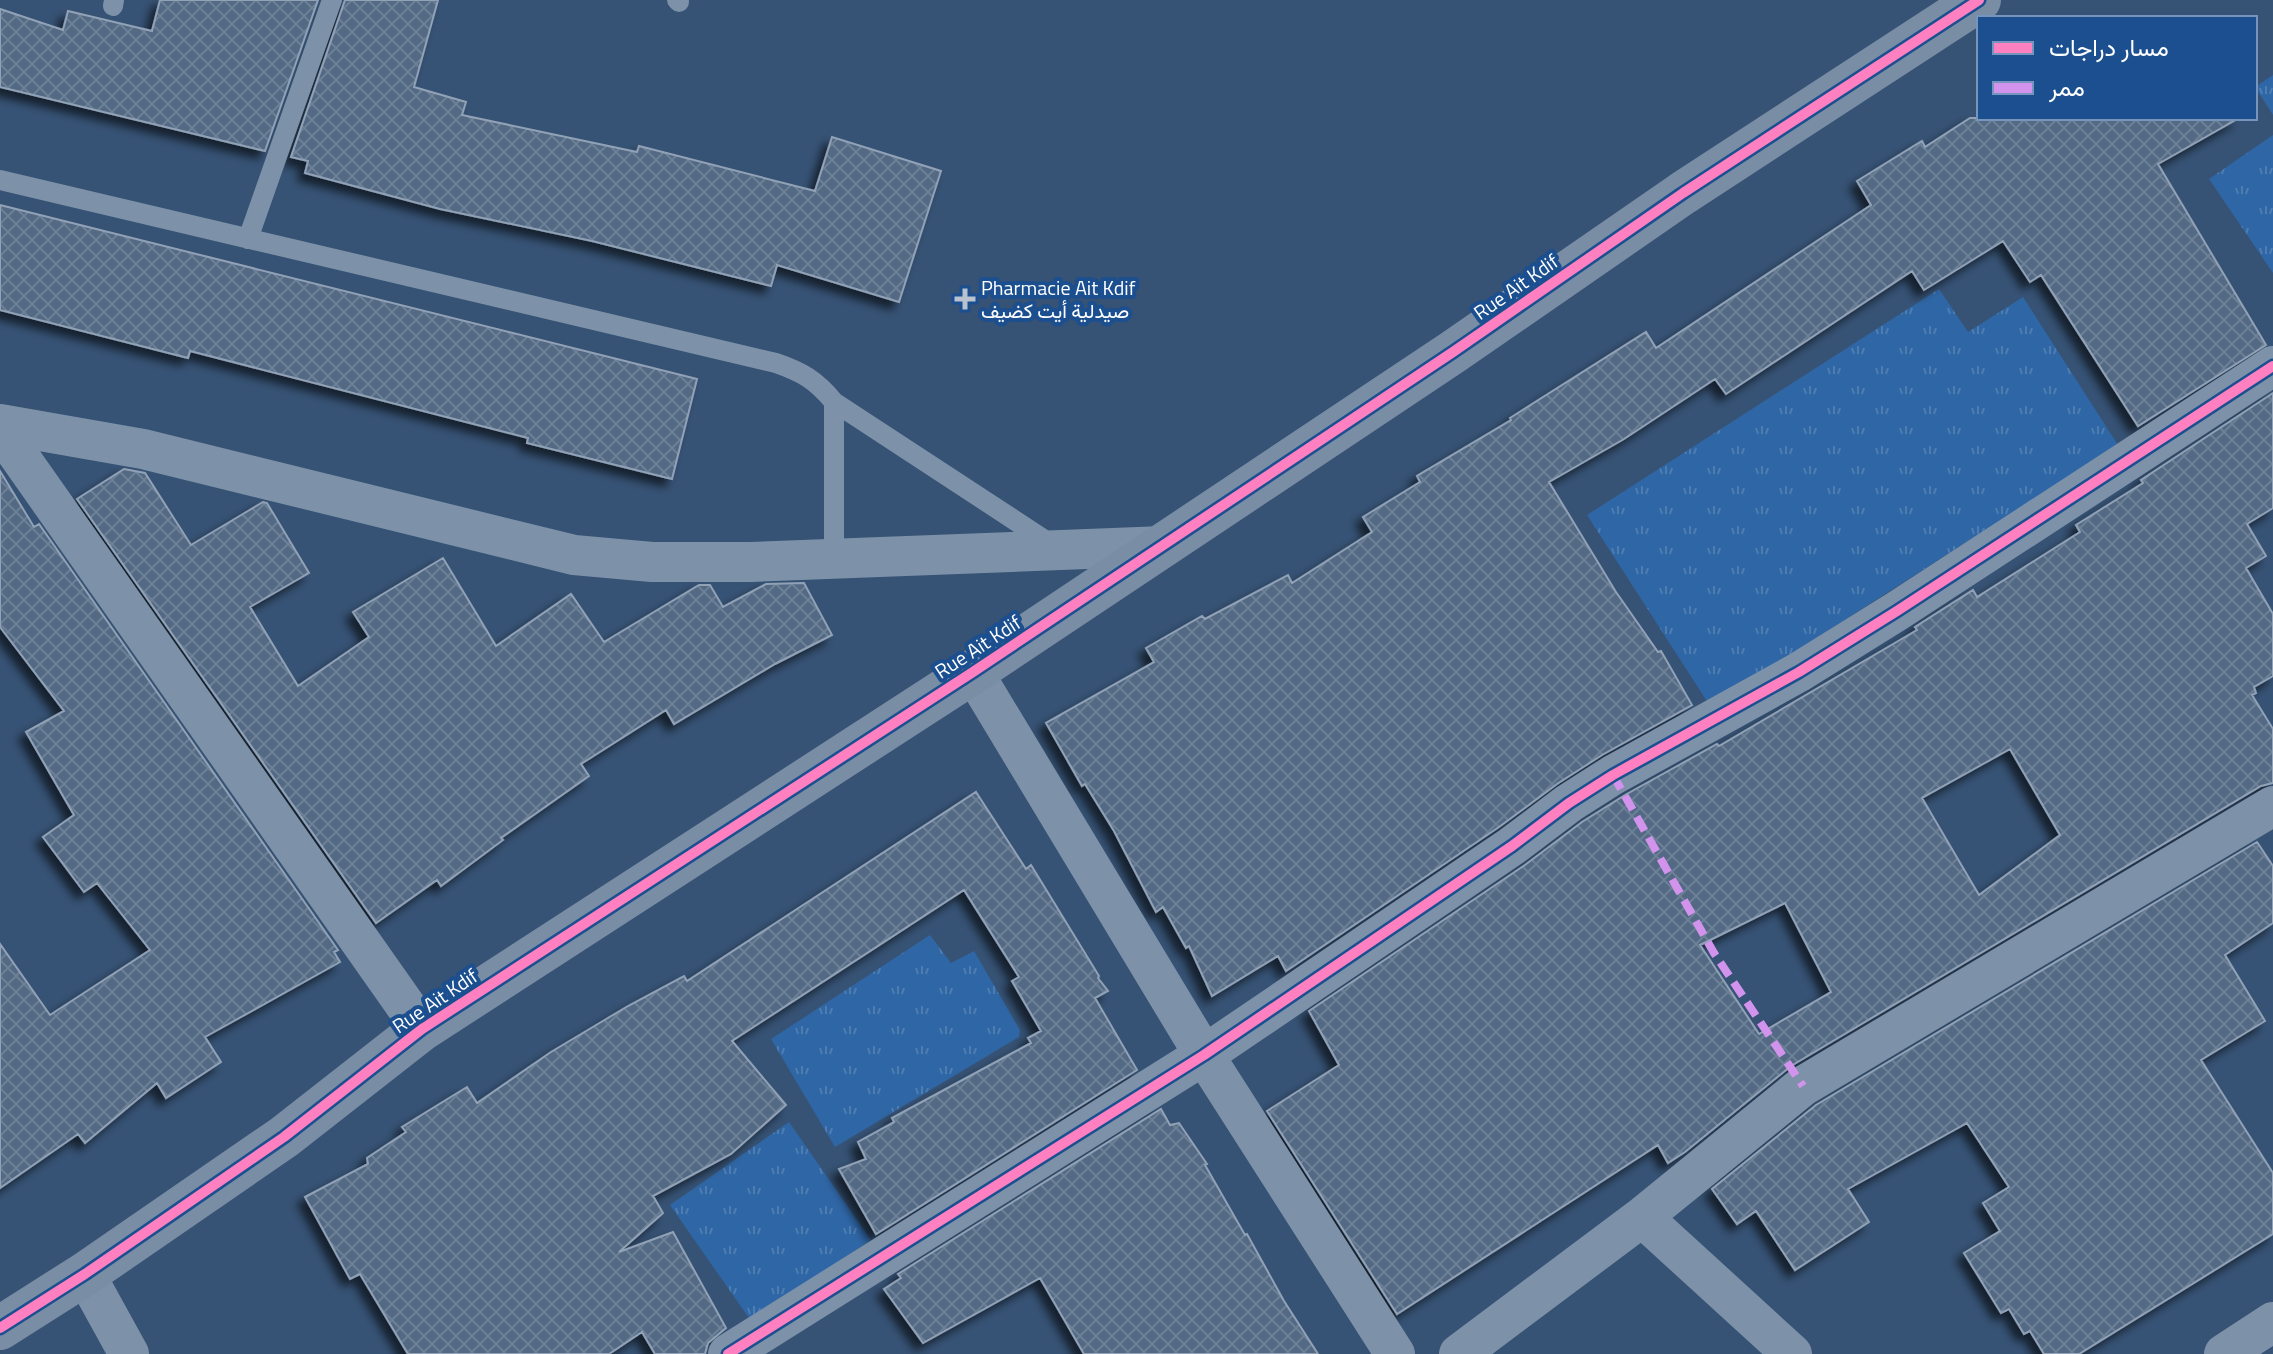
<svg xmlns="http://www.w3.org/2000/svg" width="2273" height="1354" font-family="'Titillium Web',Vazirmatn,sans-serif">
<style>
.grass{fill:url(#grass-tufts)}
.building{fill:url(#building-cross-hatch);stroke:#92a2b6;stroke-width:2;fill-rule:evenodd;filter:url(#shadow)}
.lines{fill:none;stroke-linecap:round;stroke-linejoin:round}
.lane{stroke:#7d92a8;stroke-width:20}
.street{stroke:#7d92a8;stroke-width:40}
.secondary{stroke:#798da4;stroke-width:44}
.quiet{stroke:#d193ec;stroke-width:8;stroke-dasharray:16 8;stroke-linecap:butt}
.cycleway-casing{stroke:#1b4f8f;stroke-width:15}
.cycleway{stroke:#ff80c0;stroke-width:10}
.poi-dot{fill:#b9c2ce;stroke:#1b4f8f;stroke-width:3}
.labels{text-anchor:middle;stroke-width:8;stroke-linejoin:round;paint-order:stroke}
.street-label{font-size:20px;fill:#fff;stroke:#1b4f8f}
.poi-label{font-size:20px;fill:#fff;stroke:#1b4f8f;text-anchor:start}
</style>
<defs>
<pattern id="grass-tufts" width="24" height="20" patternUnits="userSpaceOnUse" patternTransform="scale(2)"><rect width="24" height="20" fill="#2f66a5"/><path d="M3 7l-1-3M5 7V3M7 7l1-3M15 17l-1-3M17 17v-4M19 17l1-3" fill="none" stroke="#4e7db2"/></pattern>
<pattern id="building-cross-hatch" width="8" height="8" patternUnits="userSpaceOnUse" patternTransform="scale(2)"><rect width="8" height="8" fill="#526984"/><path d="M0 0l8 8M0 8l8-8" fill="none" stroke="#6c8096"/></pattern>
<filter id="shadow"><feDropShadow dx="-7" dy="7" stdDeviation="4" flood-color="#0009"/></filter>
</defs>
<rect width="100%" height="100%" fill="#365274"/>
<path class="grass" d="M2273,75V115L2255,87Z
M2273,135V273L2209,179Z
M1939,289L1968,332L2023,297L2118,445L1710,706L1587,515Z
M930,935L951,963L974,951L1020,1030L1019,1037L835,1147L771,1039Z
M789,1122L871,1240L751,1321L670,1205Z"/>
<path class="building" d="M160,0H318L265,151L0,87V9L63,30L68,11L152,31Z
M345,0H438L414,87L466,102L462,115L637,152L639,146L815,191L832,137L941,171L899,302L777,265L771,286L592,241L440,209L305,173L308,161L291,157Z
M1970,118H2239L2158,164L2266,345L2138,426L2041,275L2030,282L2003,241L1924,290L1912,271L1726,394L1715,379L1624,439L1549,482L1616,592L1658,652L1661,651L1692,705L1602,755L1557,784L1499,827L1286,971L1278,956L1212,996L1189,946L1186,948L1163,907L1156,912L1114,831L1085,784L1082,786L1046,723L1154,662L1146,648L1202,616L1205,619L1288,575L1292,583L1372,532L1363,517L1420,482L1417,476L1511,420L1510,418L1646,332L1656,348L1871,205L1857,181L1922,141L1925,147Z
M0,205L697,379L672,479L527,443L528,438L190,351L188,358L0,310Z
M2273,393V508L2247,524L2266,556L2246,568L2273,614V676L2254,687L2256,693L2252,695L2273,729V783L2261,786L1791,1066L1685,1152L1668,1163L1658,1145L1397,1314L1267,1111L1339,1065L1309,1011L1525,865L1582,822L1625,795L1717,744L1719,746L1917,630L1915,627L1973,590L1977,597L2080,532L2076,525L2143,483L2141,480ZM2010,749L2060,835L1979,895L1922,798ZM1785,903L1831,992L1759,1034L1700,945Z
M124,469L145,473L191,545L263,502L267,503L309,573L250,607L298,686L369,637L353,612L443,558L496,646L571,594L604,642L699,585H710L723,607L766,584L804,583L832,635L775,664L674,724L666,710L581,764L589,776L501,838L503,840L441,886L437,880L376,923L77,499Z
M0,471L34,527L39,524L338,950L334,952L340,962L205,1037L221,1062L166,1098L157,1083L85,1143L78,1134L0,1188V944L50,1015L150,950L97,883L84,892L43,837L74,815L26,732L64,711L0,627Z
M976,792L1026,869L1031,865L1099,976L1098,978L1108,991L1095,998L1137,1070L876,1234L839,1169L866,1159L858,1142L894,1122L892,1118L1031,1043L1028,1038L1041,1031L1012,981L1019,977L964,890L732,1041L786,1105L731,1154L653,1196L663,1213L619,1252L673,1232L726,1328L708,1343L705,1354H655L642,1332L609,1354H408L360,1274L350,1279L305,1197L368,1164L367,1158L406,1132L402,1127L467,1087L477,1103L551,1052L628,1006L684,976L687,981Z
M2257,842L2273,866V923L2225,955L2265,1021L2201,1060L2273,1173V1234L2079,1354H2044L2030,1331L2024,1334L2009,1309L2001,1313L1964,1253L2000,1231L1983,1203L2009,1187L1967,1123L1848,1189L1869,1222L1795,1270L1756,1211L1737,1224L1712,1189L1816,1105Z
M1161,1109L1170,1125L1179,1123L1207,1164L1205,1165L1245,1235L1247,1234L1284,1301L1318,1354H1084L1040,1278L923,1343L884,1289L901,1278L898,1274Z"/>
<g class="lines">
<path class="lane" d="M677,0L679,2
M113,6L114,0
M0,180L776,363C802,372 816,380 834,402L1054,546
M248,239L332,0
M834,402V558"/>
<path class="street" d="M0,424L143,449L574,555L652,562H751L1164,546
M0,429L422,1029
M973,672L1204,1055L1395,1354
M1642,1217L1792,1354
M85,1274L129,1354
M728,1354L1204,1055L1512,846L1569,803L1613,775L1799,672L1897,611L2273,366
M1459,1354L1642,1217L1803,1086L2273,806
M2224,1354L2273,1322"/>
<path class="secondary" d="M0,1328L85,1274L284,1137L422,1029L973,672L1453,352L1683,193L1979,0"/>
<path class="quiet" d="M1613,775L1714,953L1803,1086"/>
<g class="cycleway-casing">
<path id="cycleway" d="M0,1328L85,1274L284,1137L422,1029L973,672L1453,352L1683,193L1979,0
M728,1354L1204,1055L1512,846L1569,803L1613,775L1799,672L1897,611L2273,366"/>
</g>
<use href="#cycleway" class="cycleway"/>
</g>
<path class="poi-dot" d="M961 287h8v8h8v8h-8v8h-8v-8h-8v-8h8z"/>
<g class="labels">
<g class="street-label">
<text transform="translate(1516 287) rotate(-35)" y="7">Rue Ait Kdif</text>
<text transform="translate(978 647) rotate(-33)" y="7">Rue Ait Kdif</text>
<text transform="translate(435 1001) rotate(-34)" y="7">Rue Ait Kdif</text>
</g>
<g class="poi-label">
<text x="981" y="295">Pharmacie Ait Kdif<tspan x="981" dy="23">صيدلية أيت كضيف</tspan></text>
</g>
</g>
<rect x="1977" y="16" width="280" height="104" fill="#1b4f8f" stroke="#7695bc" stroke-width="2"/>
<rect x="1993" y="42" width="40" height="12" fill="#ff80c0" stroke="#7695bc" stroke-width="2"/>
<text x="2049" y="56" font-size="24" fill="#ffffff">مسار دراجات</text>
<rect x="1993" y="82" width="40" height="12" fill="#d193ec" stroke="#7695bc" stroke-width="2"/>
<text x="2049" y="96" font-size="24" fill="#ffffff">ممر</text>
</svg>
